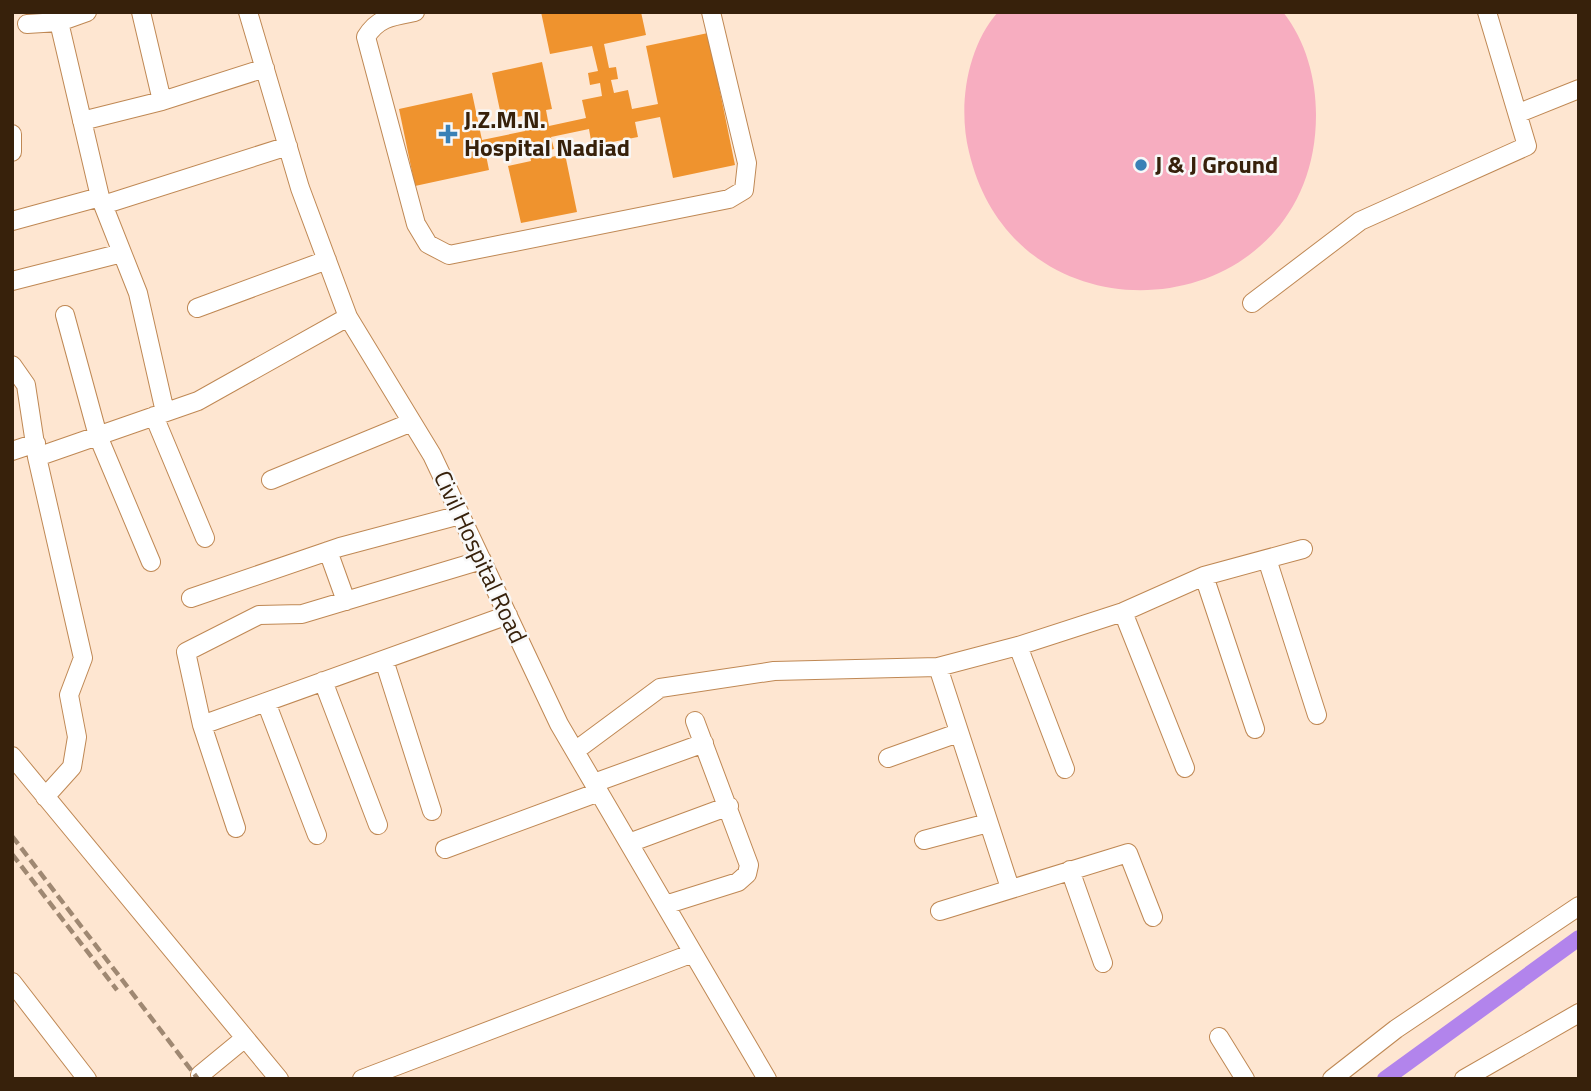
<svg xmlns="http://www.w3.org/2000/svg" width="1591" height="1091" font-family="'Titillium Web',sans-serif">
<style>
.green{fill:#f7adc0}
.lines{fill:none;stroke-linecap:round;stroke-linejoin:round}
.canal{stroke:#b284ec;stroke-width:16}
.building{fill:#ef932e}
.minor-casing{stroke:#bf8854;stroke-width:20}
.minor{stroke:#fff;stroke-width:18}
.rail{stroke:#9f8872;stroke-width:4.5;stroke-dasharray:10 5;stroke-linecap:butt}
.poi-dot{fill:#3981b6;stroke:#f8f8f8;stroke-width:2.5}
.labels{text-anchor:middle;stroke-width:5;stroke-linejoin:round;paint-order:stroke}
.poi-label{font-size:24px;font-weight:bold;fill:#37210b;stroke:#f8f8f8;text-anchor:start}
.street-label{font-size:24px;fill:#37210b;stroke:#f8f8f8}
</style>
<rect width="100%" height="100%" fill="#fee6d1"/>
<path class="green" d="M998,12H1283C1306,41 1316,79 1316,115C1316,325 1017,357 969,152C958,108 966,48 998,12Z"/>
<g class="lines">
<path class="canal" d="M1385,1079L1579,938"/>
</g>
<path class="building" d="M541,12H641L646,35L604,44L609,68L616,67L618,79L611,80L614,93L628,90L632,109L658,104L646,46L708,33L735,165L673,178L660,117L635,122L638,137L592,146L589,129L551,137L554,149L541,152L542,159L565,154L577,212L521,223L508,166L531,161L527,142L485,150L489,170L415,186L399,109L472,93L482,140L525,131L522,116L502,120L492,73L542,62L552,109L546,110L549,126L586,118L582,100L602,96L600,83L590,85L588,73L598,71L592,46L550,54Z"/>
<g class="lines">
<g class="minor-casing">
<path id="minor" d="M141,12L162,101
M248,12L300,188L348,317L432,455L559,724L767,1079
M415,12C394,16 378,17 366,37L416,224L428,244L449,255L729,199L744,190L747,163L711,12
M59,22L100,197L138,293L165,412
M27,24L59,22L87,12
M1519,113L1579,89
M82,121L162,101L265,68
M12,134V152
M103,205L288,146
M12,221L100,197
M12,281L122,253
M1252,303L1360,221L1527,146L1487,12
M197,308L327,260
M65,315L98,436L151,562
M12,365L26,385L37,457L83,658L69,695L77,737L72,767L45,797
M154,416L205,538
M12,451L36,443
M37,457L198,401L348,317
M271,480L412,422
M328,551L346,601
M1267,559L1317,715
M1204,576L1255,729
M191,598L340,547L460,515
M1123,612L1185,768
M1018,646L1065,769
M384,660L432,811
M938,667L1010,888
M323,681L378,825
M266,702L317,835
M202,725L508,615
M575,751L660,688L774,671L938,667L1018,646L1123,612L1204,576L1303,549
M12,756L279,1079
M888,758L958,733
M594,783L704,743
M236,828L202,725L186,652L259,615L302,614L482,560
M924,840L988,823
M629,843L729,806
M445,849L599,792
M1070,870L1103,963
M665,905L738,882L747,874L749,865L695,721
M940,911L1128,853L1153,917
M12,982L87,1079
M1219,1037L1245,1079
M200,1075L245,1038
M362,1079L693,953
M1332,1079L1396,1029L1579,906
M1464,1079L1579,1013"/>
</g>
<use href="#minor" class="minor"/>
<path class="rail" d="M12,836L198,1079
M12,854L117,990"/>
</g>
<g class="poi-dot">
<path d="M444.5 123.5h7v7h7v7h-7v7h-7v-7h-7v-7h7z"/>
<circle cx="1141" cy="165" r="7"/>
</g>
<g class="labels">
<g class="poi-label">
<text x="464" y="128">J.Z.M.N.<tspan x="464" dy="28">Hospital Nadiad</tspan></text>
<text x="1155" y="173">J &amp; J Ground</text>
</g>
<g class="street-label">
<text transform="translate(480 557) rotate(65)" y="8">Civil Hospital Road</text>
</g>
</g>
<rect width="1591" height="1091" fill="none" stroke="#37210b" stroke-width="28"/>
</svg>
